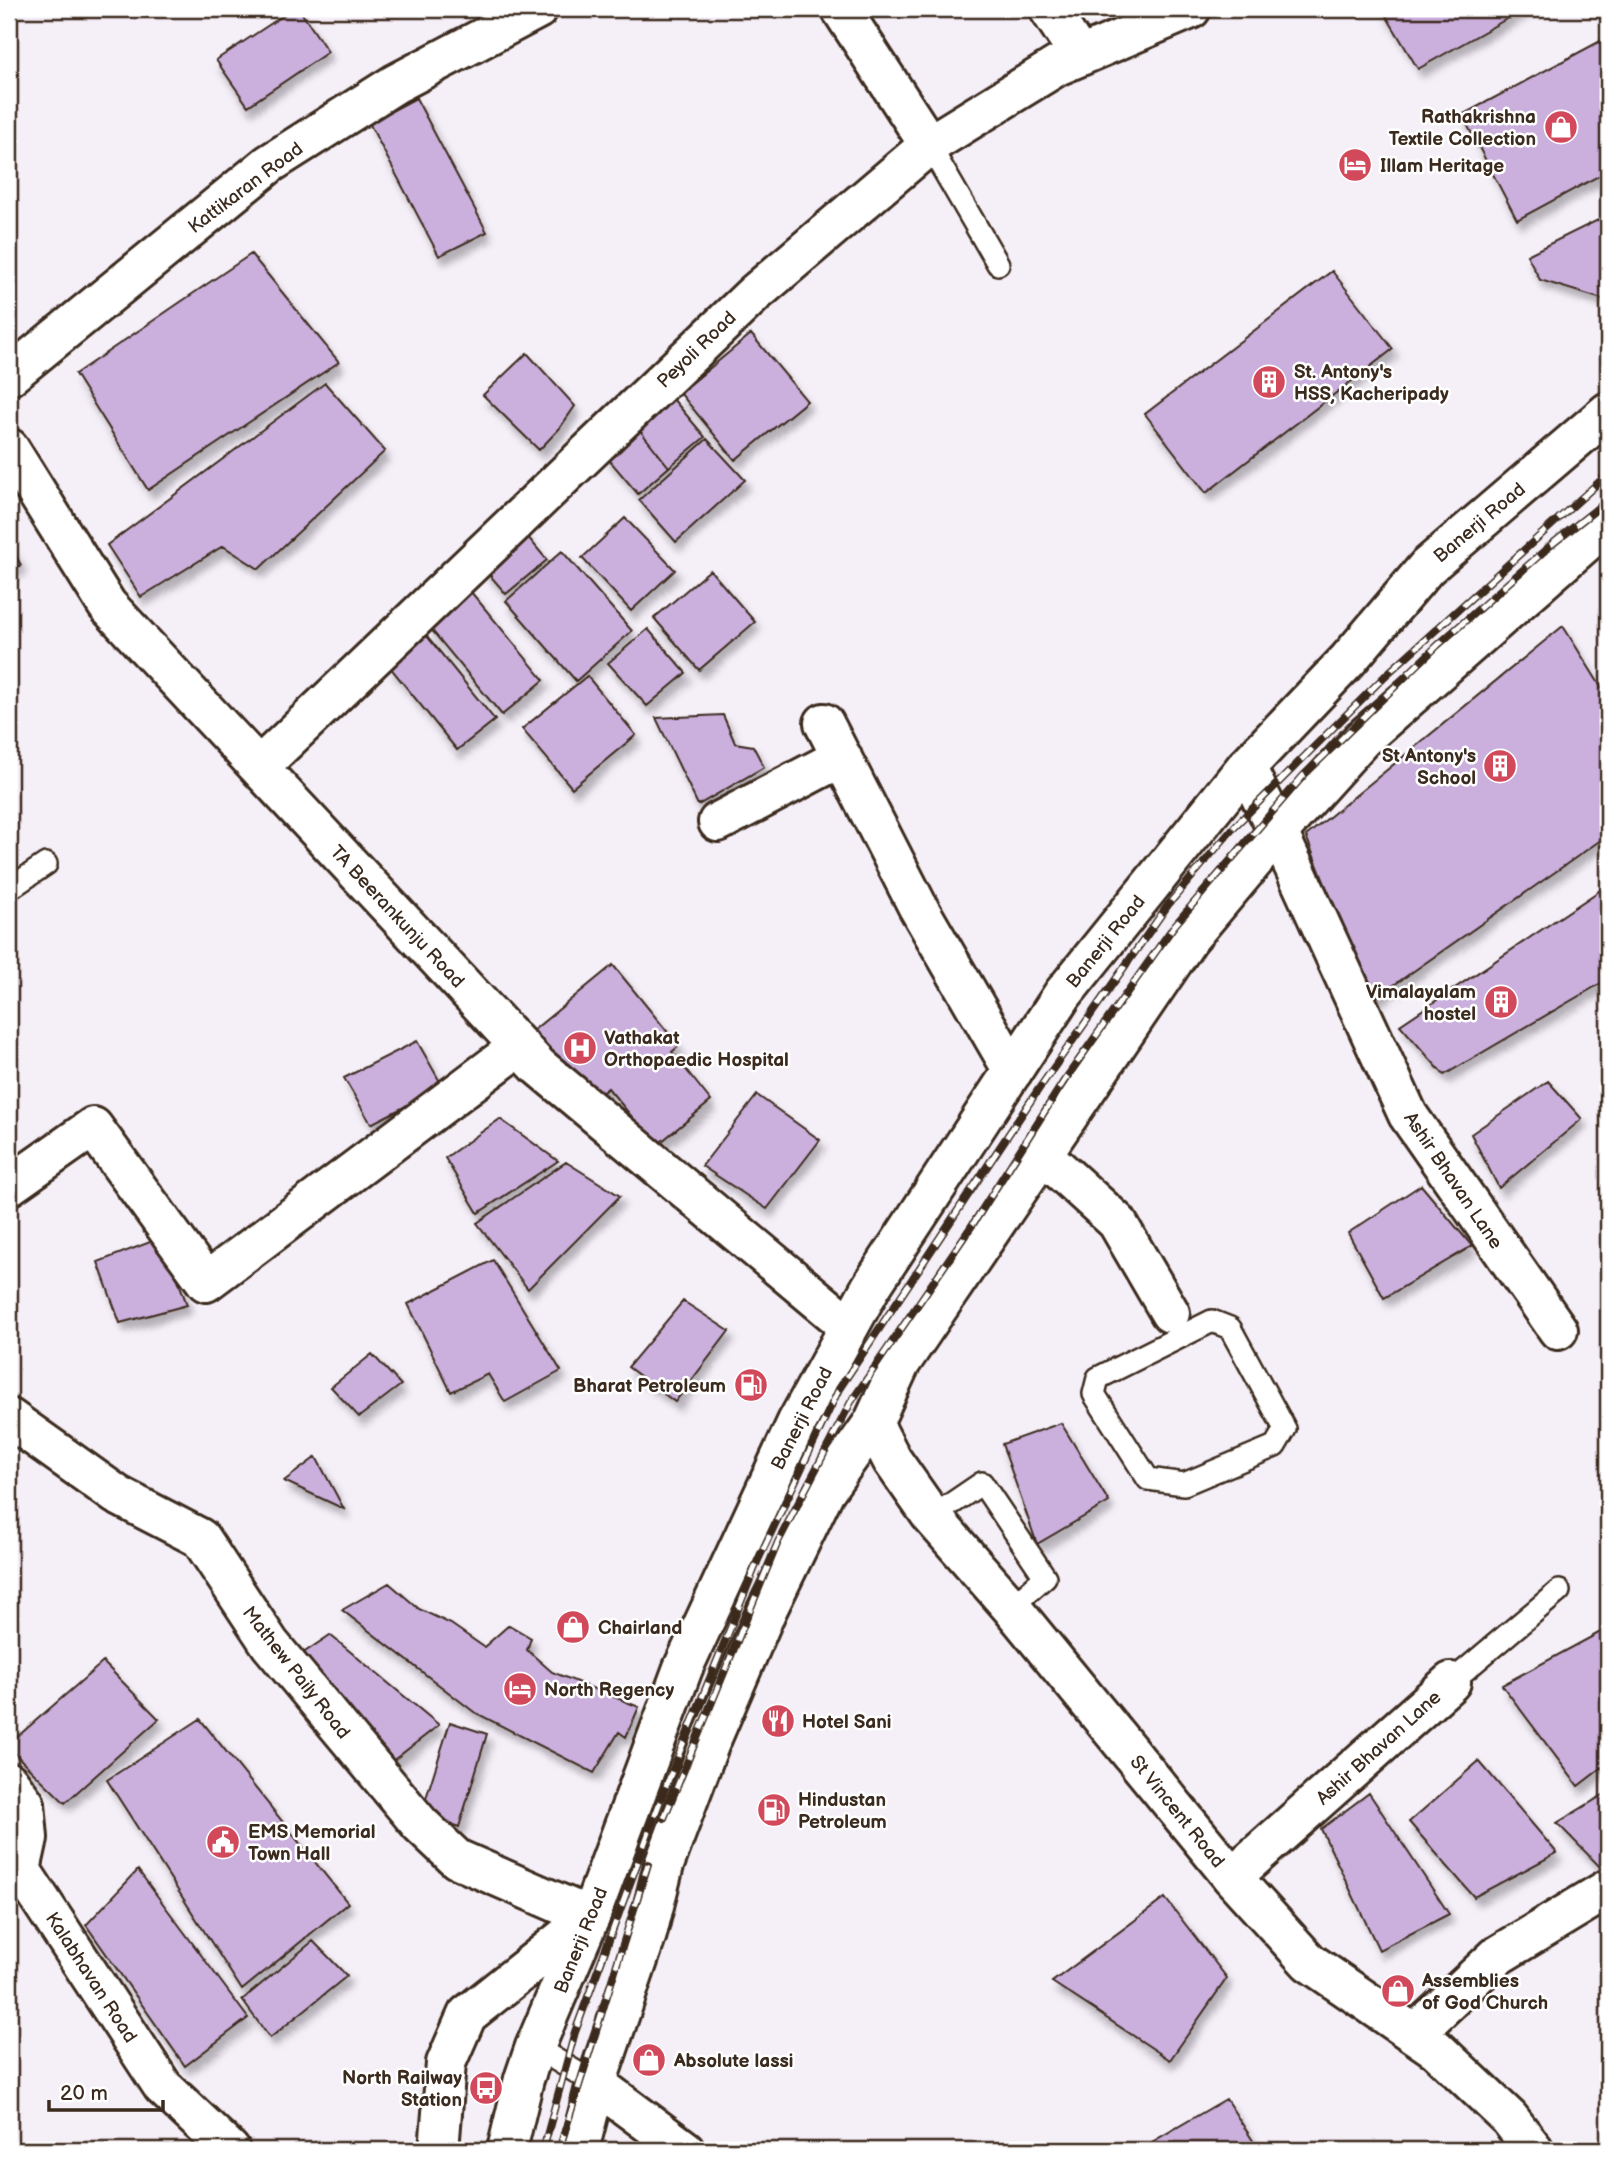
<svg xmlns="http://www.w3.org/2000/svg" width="1617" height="2159" font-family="'Balsamiq Sans',sans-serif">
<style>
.building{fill:#cbb0de;stroke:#3b2a1e;stroke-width:2;filter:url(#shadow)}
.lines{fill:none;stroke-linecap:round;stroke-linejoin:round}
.service-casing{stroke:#3b2a1e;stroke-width:26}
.minor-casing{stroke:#3b2a1e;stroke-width:44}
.tertiary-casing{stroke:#3b2a1e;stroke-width:44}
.primary-casing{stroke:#3b2a1e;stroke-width:44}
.service{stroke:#fff;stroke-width:21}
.minor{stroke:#fff;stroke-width:38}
.tertiary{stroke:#fff;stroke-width:38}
.primary{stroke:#fff;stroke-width:38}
.rail-casing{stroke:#3b2a1e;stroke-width:8}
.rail{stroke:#fff;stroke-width:5;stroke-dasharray:16;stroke-linecap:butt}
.labels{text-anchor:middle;stroke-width:5;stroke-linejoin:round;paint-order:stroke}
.poi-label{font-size:19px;font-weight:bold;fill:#3b2a1e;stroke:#fff;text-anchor:start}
.street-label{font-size:19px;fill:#3b2a1e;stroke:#fff}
</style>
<defs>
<filter id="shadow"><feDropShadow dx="4.5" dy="8" stdDeviation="3.5" flood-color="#0004"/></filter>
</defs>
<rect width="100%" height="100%" fill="#f5eff8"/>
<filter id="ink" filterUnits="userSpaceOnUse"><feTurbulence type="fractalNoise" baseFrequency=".0143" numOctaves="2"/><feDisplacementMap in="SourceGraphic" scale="14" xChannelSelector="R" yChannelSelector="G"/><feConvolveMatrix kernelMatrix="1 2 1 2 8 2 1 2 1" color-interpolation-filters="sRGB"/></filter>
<g filter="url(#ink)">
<path class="building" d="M293,9H299L328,52L248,106L216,60Z
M1382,9H1524L1418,69Z
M1608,37V171L1517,220L1462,115Z
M416,98L487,232L439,256L369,123Z
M1608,215V301L1540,280L1527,255Z
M251,254L339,362L148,490L75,374Z
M1332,271L1393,349L1206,493L1145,414Z
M751,334L807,401L735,460L680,393Z
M527,353L575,406L559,429L539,450L483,395Z
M325,383L385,451L259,569L223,546L141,597L107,545Z
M673,399L705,437L669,467L638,428Z
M638,428L669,467L638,494L605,455Z
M707,439L745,480L676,542L639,500Z
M625,518L675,570L631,611L582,558Z
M523,531L547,560L506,594L481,565Z
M9,543L21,565L9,571Z
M562,551L632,631L576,681L506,601Z
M710,570L755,622L699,670L654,618Z
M471,592L544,680L502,715L429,627Z
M1563,626L1608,698V835L1371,1001L1306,836Z
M648,629L686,673L647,706L608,663Z
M427,636L495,720L457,750L389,666Z
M587,676L636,735L572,788L522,729Z
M723,715L735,743L753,746L764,767L698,805L656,718Z
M1608,885V979L1444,1075L1400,1025Z
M613,965L679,1046L672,1052L711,1101L656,1146L608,1088L588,1104L530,1033Z
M417,1041L443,1087L371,1124L344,1078Z
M1548,1081L1582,1119L1499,1188L1471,1134Z
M757,1095L820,1140L767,1209L702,1166Z
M500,1119L558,1161L478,1213L445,1158Z
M566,1162L620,1196L528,1289L477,1223Z
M1421,1185L1472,1246L1384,1298L1348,1233Z
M163,1237L187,1305L120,1323L98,1262Z
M493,1260L561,1371L505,1402L488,1374L451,1392L408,1304Z
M683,1301L729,1331L675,1402L628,1367Z
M372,1354L401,1385L359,1417L331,1387Z
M1061,1423L1109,1502L1037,1544L1002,1444Z
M316,1457L344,1509L284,1481Z
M389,1583L419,1609L451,1624L484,1647L509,1625L531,1638L527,1650L552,1672L639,1707L626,1737L619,1732L594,1773L474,1712L342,1610Z
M1608,1628V1763L1578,1786L1502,1685Z
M330,1635L439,1725L386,1766L296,1658Z
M103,1662L159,1719L65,1803L9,1748V1744Z
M200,1719L348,1903L242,1990L107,1780Z
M450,1722L487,1734L459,1827L421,1814Z
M1479,1761L1557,1853L1474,1897L1409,1822Z
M1608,1792V1870L1605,1872L1557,1823Z
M1369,1793L1449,1914L1379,1950L1321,1829Z
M138,1870L248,2018L185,2066L86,1925Z
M1165,1898L1227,1978L1170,2060L1052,1982Z
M313,1941L347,1976L270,2038L242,2000Z
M1226,2099L1259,2150H1160L1152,2142Z"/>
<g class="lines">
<g class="service-casing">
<path id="service" d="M929,145L998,264
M9,889L46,864
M1212,1321L1230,1328L1285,1429L1275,1446L1184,1484L1148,1479L1094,1394L1098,1378Z
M932,1517L982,1483L1045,1577L1011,1607
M1451,1682L1559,1591
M535,2047L596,2084"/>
</g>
<g class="minor-casing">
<path id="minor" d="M841,9L929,145
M1049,9L1080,56
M9,376L269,164L395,84L538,9
M9,448L107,605L538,1066L849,1326
M824,723L918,907L1013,1071
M259,767L754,294L929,145L1057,66L1191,9
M1246,767L1278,832L1408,1115L1558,1330
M718,822L842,757
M1042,1154L1117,1222L1170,1313
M9,1186L93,1127L206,1282L520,1046
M9,1418L117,1495L200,1538L270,1644L420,1824L457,1859L590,1917
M873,1423L892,1460L932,1517L1011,1607L1232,1877L1309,1962L1436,2049L1509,2118L1534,2150
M9,1782L25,1804L28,1838L21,1870L163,2087L230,2150
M1232,1877L1451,1682
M1414,2034L1497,1956L1608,1889
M596,2084L685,2150"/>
</g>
<g class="tertiary-casing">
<path id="tertiary" d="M439,2150L446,2063L467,2015L590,1917"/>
</g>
<g class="primary-casing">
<path id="primary" d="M507,2150L524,2079L535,2047L590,1917L683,1668L797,1422L871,1287L1063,994L1246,767L1348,660L1427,567L1608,412
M579,2150L596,2084L647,1934L664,1865L709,1745L766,1612L825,1491L873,1423L900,1364L1189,938L1278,832L1362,739L1608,523"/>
</g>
<use href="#service" class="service"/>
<use href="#minor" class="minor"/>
<use href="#tertiary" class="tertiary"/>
<use href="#primary" class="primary"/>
<g class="rail-casing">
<path id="rail" d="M664,1818L778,1542L851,1402L973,1224L1064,1081L1174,926L1304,775L1438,645L1551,545L1608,500
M543,2150L575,2032L664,1791L758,1560L839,1389L1038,1090L1168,905L1235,826L1386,675L1608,474
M559,2150L648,1864"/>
</g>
<use href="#rail" class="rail"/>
</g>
</g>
<defs>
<g id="shop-disc" transform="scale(1.75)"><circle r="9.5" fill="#d1495b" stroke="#fff"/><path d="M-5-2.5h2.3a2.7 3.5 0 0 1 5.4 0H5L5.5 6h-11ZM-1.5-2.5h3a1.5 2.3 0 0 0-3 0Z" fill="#fff"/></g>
<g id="hotel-disc" transform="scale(1.75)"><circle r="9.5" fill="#d1495b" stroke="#fff"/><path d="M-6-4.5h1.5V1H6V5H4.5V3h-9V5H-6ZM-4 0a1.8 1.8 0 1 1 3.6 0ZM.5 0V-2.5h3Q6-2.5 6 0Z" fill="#fff"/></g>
<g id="building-disc" transform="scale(1.75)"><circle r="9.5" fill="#d1495b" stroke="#fff"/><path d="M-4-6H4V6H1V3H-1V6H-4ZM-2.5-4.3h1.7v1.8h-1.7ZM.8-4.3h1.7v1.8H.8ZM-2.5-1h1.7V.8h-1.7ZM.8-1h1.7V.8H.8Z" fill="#fff"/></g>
<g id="hospital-disc" transform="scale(1.75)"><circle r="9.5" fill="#d1495b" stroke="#fff"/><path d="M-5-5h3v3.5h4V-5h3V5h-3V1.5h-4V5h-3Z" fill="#fff"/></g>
<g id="fuel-disc" transform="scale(1.75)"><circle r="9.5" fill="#d1495b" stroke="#fff"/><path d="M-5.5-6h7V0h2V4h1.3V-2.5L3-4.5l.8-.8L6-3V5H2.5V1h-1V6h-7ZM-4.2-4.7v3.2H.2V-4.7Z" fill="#fff"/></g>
<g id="restaurant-disc" transform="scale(1.75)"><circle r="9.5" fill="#d1495b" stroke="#fff"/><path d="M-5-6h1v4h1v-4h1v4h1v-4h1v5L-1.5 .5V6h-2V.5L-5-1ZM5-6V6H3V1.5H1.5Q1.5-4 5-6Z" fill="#fff"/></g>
<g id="civic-disc" transform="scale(1.75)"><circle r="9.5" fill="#d1495b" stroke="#fff"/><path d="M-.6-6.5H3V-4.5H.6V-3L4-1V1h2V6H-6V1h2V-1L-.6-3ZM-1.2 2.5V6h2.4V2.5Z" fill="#fff"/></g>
<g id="bus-disc" transform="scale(1.75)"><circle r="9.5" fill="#d1495b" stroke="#fff"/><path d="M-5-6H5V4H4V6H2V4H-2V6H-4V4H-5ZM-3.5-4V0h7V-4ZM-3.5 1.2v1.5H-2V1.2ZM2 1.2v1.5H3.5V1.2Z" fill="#fff"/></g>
</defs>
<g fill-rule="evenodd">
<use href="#shop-disc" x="1561" y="127"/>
<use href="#hotel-disc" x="1355" y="165"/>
<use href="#building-disc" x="1269" y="382"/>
<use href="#building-disc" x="1500" y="766"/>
<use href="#building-disc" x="1501" y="1002"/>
<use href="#hospital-disc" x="580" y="1048"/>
<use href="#fuel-disc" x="751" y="1385"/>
<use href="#shop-disc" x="573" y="1627"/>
<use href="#hotel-disc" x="520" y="1689"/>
<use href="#restaurant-disc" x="778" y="1721"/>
<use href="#fuel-disc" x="774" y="1810"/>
<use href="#civic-disc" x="223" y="1842"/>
<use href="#shop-disc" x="1398" y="1991"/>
<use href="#shop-disc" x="649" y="2060"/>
<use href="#bus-disc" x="486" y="2088"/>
</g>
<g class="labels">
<g class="poi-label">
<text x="1536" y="123" text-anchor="end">Rathakrishna<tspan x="1536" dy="22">Textile Collection</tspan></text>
<text x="1380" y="172">Illam Heritage</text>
<text x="1294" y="378">St. Antony's<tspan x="1294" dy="22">HSS, Kacheripady</tspan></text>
<text x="1476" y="762" text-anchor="end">St Antony's<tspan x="1476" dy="22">School</tspan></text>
<text x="1476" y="998" text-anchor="end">Vimalayalam<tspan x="1476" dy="22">hostel</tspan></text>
<text x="604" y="1044">Vathakat<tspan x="604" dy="22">Orthopaedic Hospital</tspan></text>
<text x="726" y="1392" text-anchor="end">Bharat Petroleum</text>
<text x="598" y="1634">Chairland</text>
<text x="544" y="1696">North Regency</text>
<text x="802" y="1728">Hotel Sani</text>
<text x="798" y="1806">Hindustan<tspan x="798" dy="22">Petroleum</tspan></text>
<text x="248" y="1838">EMS Memorial<tspan x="248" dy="22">Town Hall</tspan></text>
<text x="1422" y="1987">Assemblies<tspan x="1422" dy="22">of God Church</tspan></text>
<text x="674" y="2067">Absolute lassi</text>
<text x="462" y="2084" text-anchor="end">North Railway<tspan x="462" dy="22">Station</tspan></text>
</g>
<g class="street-label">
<text transform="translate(245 187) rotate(-37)" y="7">Kattikaran Road</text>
<text transform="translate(696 349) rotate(-44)" y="7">Peyoli Road</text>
<text transform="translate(1479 522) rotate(-40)" y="7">Banerji Road</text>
<text transform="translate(398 916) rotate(47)" y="7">TA Beerankunju Road</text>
<text transform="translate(1105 941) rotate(-51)" y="7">Banerji Road</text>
<text transform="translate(1454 1180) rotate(56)" y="7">Ashir Bhavan Lane</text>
<text transform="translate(801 1418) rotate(-63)" y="7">Banerji Road</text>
<text transform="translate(297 1672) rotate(52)" y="7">Mathew Paily Road</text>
<text transform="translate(1378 1747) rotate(-42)" y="7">Ashir Bhavan Lane</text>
<text transform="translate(1178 1811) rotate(51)" y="7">St Vincent Road</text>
<text transform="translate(580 1940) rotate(-68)" y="7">Banerji Road</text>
<text transform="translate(92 1977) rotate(57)" y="7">Kalabhavan Road</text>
</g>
</g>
<rect width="1617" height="2159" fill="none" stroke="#fff" stroke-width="35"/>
<rect x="18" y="18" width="1582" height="2124" fill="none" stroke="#3b2a1e" stroke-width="2.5" filter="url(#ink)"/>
<path d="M49 2100v10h114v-10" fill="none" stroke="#3b2a1e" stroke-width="3.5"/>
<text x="60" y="2100" font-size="21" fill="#3b2a1e" stroke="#ffffff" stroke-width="5" paint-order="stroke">20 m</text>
</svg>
